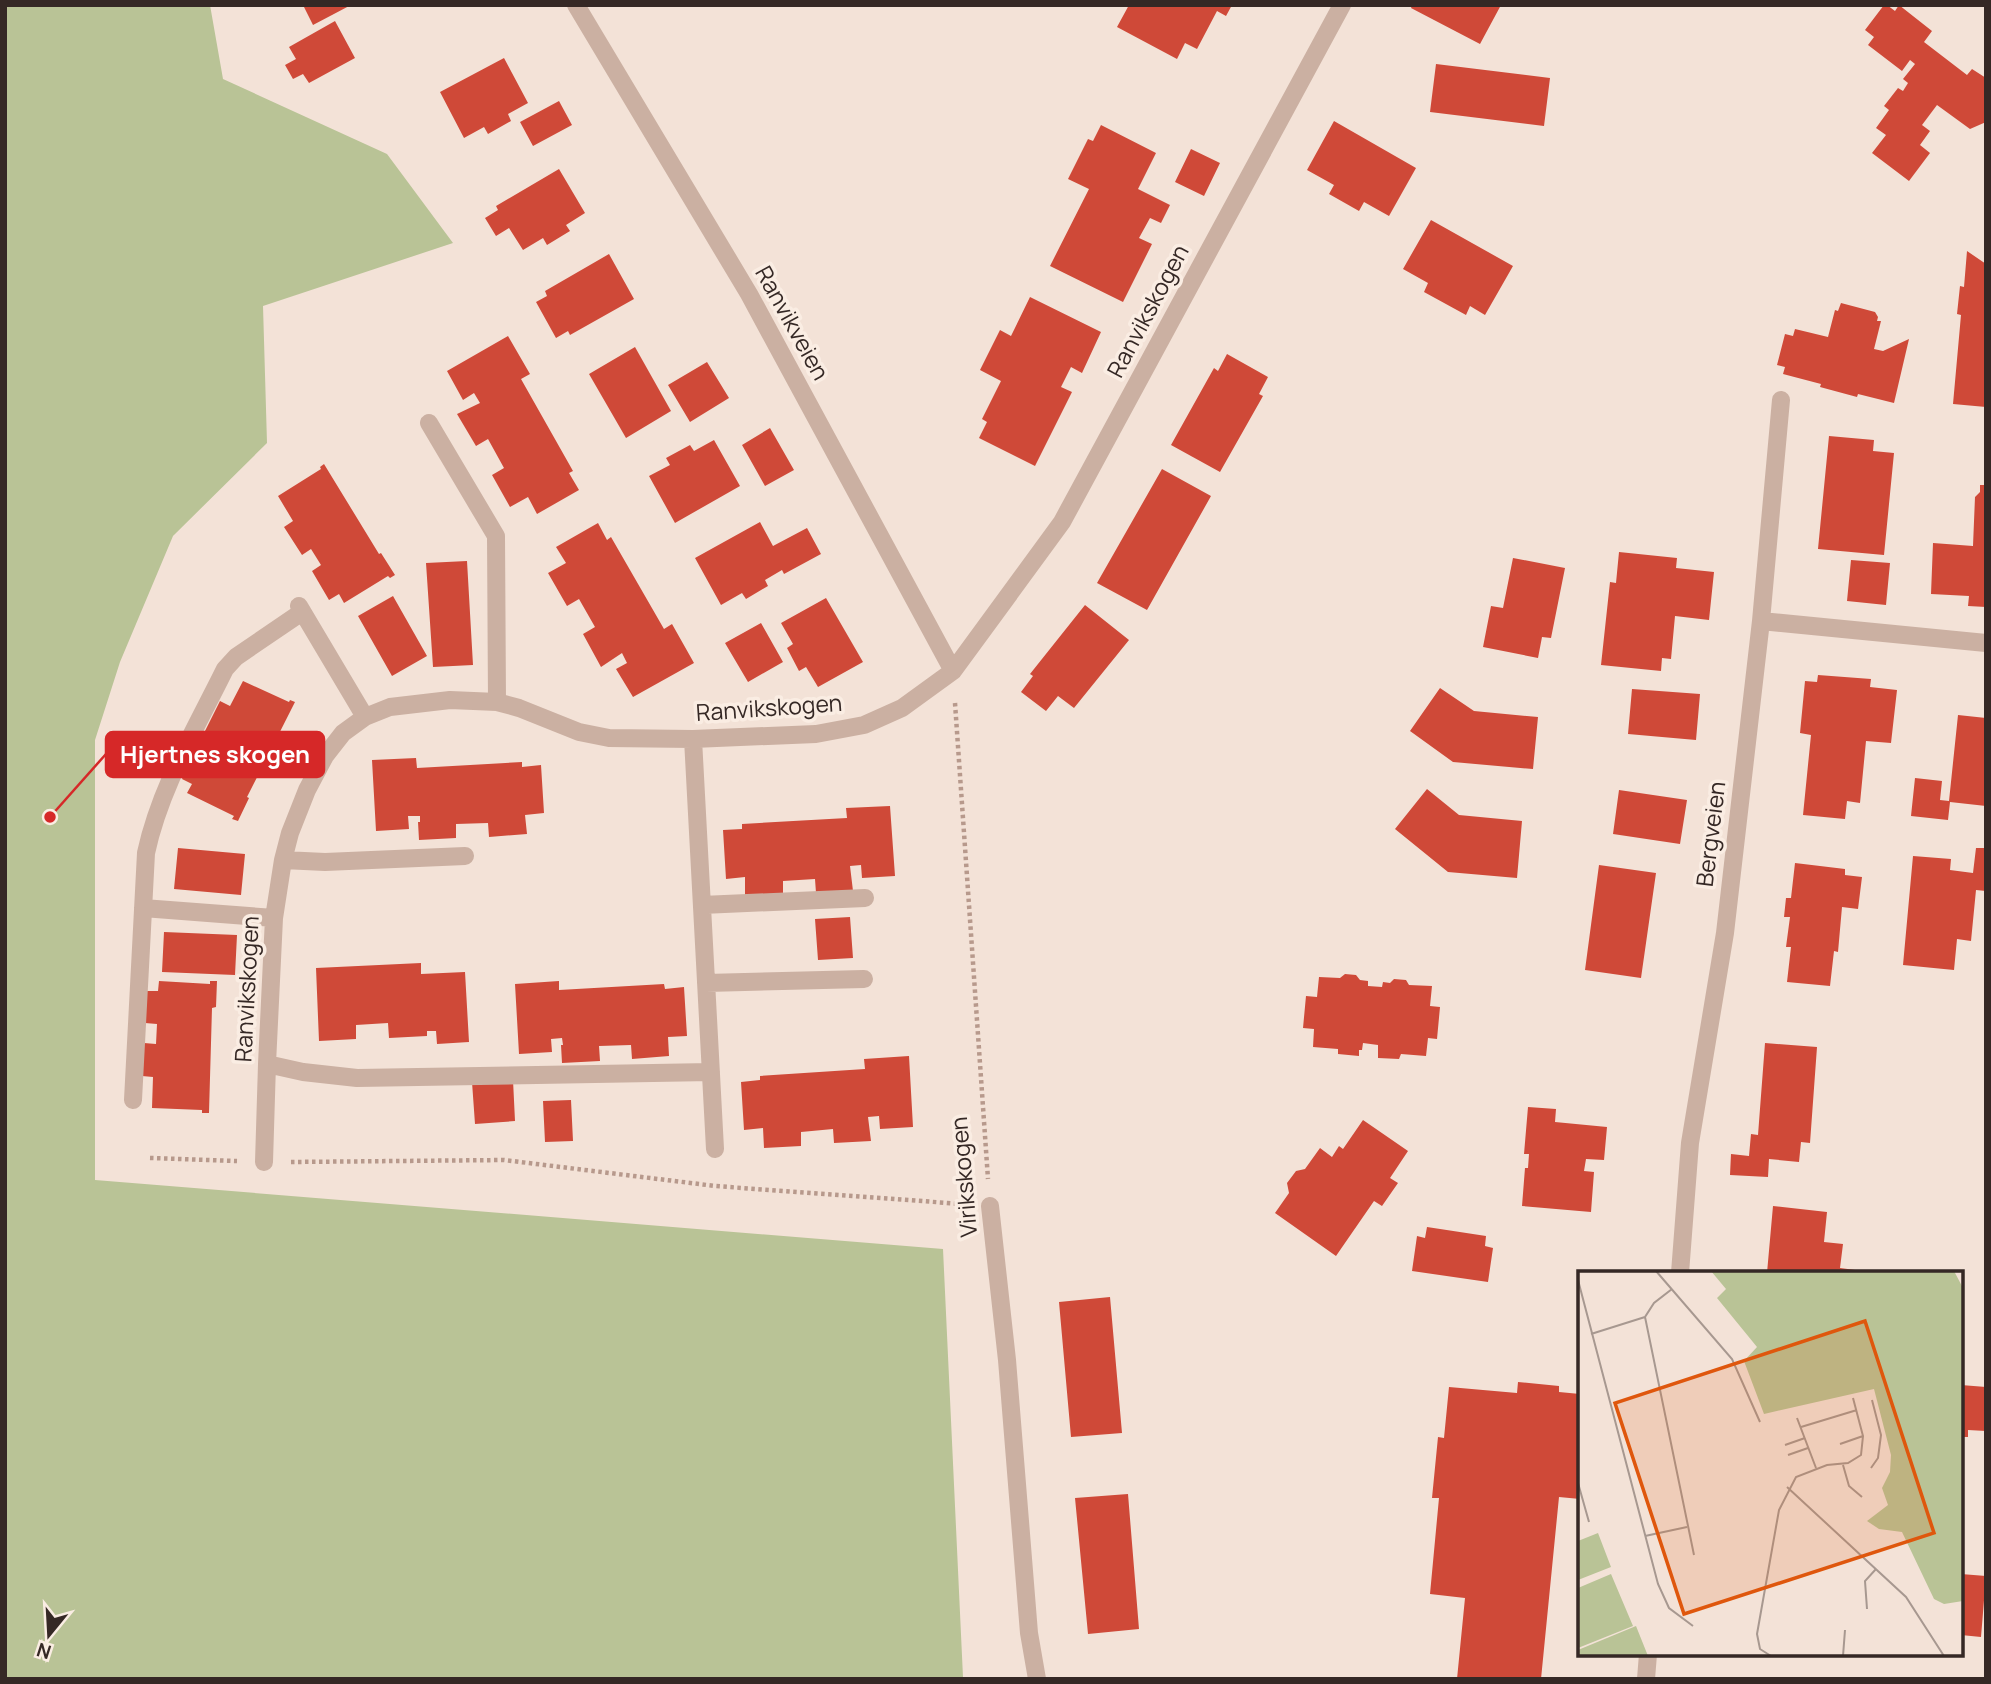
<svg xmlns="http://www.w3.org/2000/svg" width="1991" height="1684" font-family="Manrope,sans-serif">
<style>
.green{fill:#b9c396}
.building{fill:#cf4938}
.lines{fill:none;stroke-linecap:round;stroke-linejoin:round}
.path{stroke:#b7998c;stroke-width:4.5;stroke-dasharray:3.5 3.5;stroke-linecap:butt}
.minor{stroke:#cbb0a2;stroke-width:18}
.labels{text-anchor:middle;stroke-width:7;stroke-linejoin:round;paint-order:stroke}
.street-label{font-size:23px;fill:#352825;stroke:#faede3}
.inset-road{fill:none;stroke:#a79890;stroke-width:2}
.view{fill:#df570d;fill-opacity:0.15;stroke:#df570d;stroke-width:3.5}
.inset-edge{fill:none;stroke:#352825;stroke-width:3.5}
.leader{fill:none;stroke:#d62828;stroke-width:2.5}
.callout-dot{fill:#d62828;stroke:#faede3;stroke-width:2.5}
.callout{fill:#d62828;stroke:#d62828;stroke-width:2.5}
.callout-label{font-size:24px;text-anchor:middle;font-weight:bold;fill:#fff}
</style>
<rect width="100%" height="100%" fill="#f3e2d7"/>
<path class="green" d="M5,5H210L223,79L387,154L453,243L263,306L267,443L173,536L120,662L95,740V1180L943,1249L963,1677L960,1679H5Z"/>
<path class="building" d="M303,5H351L313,25Z
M1129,5H1232L1226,16L1217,11L1197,49L1185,43L1177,59L1117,27Z
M1412,5H1501L1480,44L1411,8Z
M1884,5H1887L1895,11L1899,5L1932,31L1924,42L1967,75L1972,69L1986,78V122L1970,129L1937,105L1922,125L1930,131L1920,145L1930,153L1909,181L1872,153L1886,135L1876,128L1889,110L1884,106L1898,88L1903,91L1908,83L1903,79L1915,64L1910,60L1902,71L1868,45L1874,37L1865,30Z
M335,21L355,58L309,83L303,74L293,79L285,65L296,59L289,47Z
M504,58L528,103L508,114L511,121L488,134L484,127L464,138L440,92Z
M1436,64L1550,78L1544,126L1430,112Z
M559,101L572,125L533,146L520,122Z
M1334,121L1416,168L1389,216L1364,202L1359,211L1329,194L1334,185L1307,170Z
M1101,125L1156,153L1138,189L1170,205L1161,223L1150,218L1139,238L1152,244L1123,302L1050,266L1089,189L1068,179L1088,139L1093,141Z
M1191,149L1220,163L1204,196L1175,182Z
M559,169L585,213L566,225L570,231L547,245L543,238L523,250L509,228L496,236L485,218L498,210L496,206Z
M1431,220L1513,266L1485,315L1470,306L1466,315L1424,292L1428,283L1403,269Z
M1967,251L1986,264V407L1953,404L1961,315L1957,314L1960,286L1964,287Z
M609,254L634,299L570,335L568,331L556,338L536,302L547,296L545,291Z
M1030,297L1101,332L1082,373L1071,367L1061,387L1072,392L1035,466L979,438L987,422L982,419L1001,381L980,370L1000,330L1011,336Z
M1841,303L1875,312L1878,317L1877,321H1881L1874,349L1883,351L1909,339L1894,403L1858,394L1857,397L1820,387L1821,384L1783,374L1785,367L1777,365L1785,334L1793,336L1795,329L1828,337L1835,310L1838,311Z
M508,336L530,374L521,379L573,471L569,473L579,490L537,514L528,497L510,507L492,475L504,468L488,439L476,446L457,414L480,403L474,393L463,400L447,371Z
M635,347L671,411L626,438L589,374Z
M1227,354L1268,377L1259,394L1263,396L1220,472L1171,445L1214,368L1218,371Z
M707,362L729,398L690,422L668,385Z
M770,428L794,470L765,486L742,445Z
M1829,436L1874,440L1873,451L1894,453L1884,555L1818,549Z
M714,440L740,486L675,523L649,476L670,465L666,458L690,445L694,451Z
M324,464L379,554L381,553L395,575L390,578L388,576L344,603L339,594L329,600L312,571L321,565L311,549L302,555L284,527L293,521L278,496L321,469L320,467Z
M1162,469L1211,496L1147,610L1097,583Z
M1980,485H1986V607L1968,606L1969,596L1931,594L1933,543L1973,546L1975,497L1980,492Z
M760,522L773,546L807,528L821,554L784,574L782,570L765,580L768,586L746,599L742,593L721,605L695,558Z
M598,523L607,540L611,537L664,629L672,624L694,663L633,697L616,669L627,663L622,653L601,667L583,634L595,627L579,599L567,606L548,573L566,563L556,547Z
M1619,552L1677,558L1676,568L1714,572L1709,620L1675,616L1671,659L1662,658L1661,671L1601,665L1610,582L1616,583Z
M1513,558L1565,568L1551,638L1542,637L1538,658L1483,647L1491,606L1503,608Z
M1851,560L1890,563L1886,605L1847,601Z
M467,561L473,665L433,667L426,563Z
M393,596L427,656L392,676L358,616Z
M826,598L863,662L818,687L806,667L799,671L787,648L793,644L781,623Z
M1085,605L1129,640L1074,708L1058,696L1046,711L1021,692L1033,676L1030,674Z
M761,623L783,662L748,682L725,643Z
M1818,675L1871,679L1870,687L1897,690L1891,743L1866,741L1860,803L1847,801L1845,819L1803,815L1811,735L1800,733L1805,681L1817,682Z
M243,681L289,702L290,700L295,702L247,797L249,798L238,821L232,819L234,816L187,793L192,784L182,779L196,749L207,754L215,736L205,731L220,701L230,706Z
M1440,688L1474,711L1538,717L1533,769L1453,762L1410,731Z
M1632,689L1700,694L1696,740L1628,734Z
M1958,715L1986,718V806L1950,802L1948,820L1911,816L1915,778L1942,781L1940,800L1949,801Z
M416,758L417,768L522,762V767L541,765L544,813L525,815L527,834L489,837L488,823L456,824V838L419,840L418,822H420V816H408L409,829L376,831L372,760Z
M1427,789L1459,815L1522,821L1517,878L1448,872L1395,829Z
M1619,790L1687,800L1680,844L1613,834Z
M890,806L895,876L862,878L861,865L850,866L853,891L816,893L815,879L783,881V895L745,897V877L726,879L723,830L742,829V824L847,818L846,808Z
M178,848L245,854L241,895L174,889Z
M1976,848H1986V891L1976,890L1971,941L1957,939L1954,970L1903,965L1913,856L1951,859L1950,870L1973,873Z
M1795,863L1845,869V875L1862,877L1858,909L1842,907L1838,952L1834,951L1830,986L1787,982L1791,947H1786L1790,917H1784L1786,898H1791Z
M1599,865L1656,873L1641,978L1585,970Z
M850,917L853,958L818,960L815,919Z
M164,932L237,935L235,975L162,972Z
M421,963V974L465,972L469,1042L437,1044L436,1031H427V1036L389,1038L388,1023L356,1025V1039L319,1041L316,968Z
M1345,974L1356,975L1360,980L1368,981V986L1382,987L1383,982L1390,983L1394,979L1406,980L1409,985L1432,986L1430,1006L1440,1007L1437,1039L1428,1038L1426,1056L1401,1054L1399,1059L1378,1058V1045L1363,1043L1362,1050H1359V1056L1338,1054V1049L1313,1047L1314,1029L1303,1028L1306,996L1317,997L1319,977L1340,978Z
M159,981L210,984V981H217L216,1007L212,1008L209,1113H202V1110L152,1108L153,1077L142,1076L144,1043L156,1044L157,1024L145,1023L147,991H158Z
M559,981V990L664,984L665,989L684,987L687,1036L668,1037L669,1056L632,1059L631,1045L599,1046L600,1061L562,1063L561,1045H563L562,1038L551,1039L552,1052L519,1054L515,984Z
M1765,1043L1817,1047L1810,1143L1801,1142L1799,1162L1769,1159L1768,1177L1730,1175L1731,1154L1749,1156L1751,1134L1758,1135Z
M909,1056L913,1127L880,1129L879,1116L868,1117L871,1141L834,1143L833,1129L801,1132V1146L764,1148L763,1128L744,1130L741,1082L760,1080V1076L865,1069L864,1059Z
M513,1080L515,1121L475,1124L472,1082Z
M571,1100L573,1141L545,1142L543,1101Z
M1528,1107L1556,1109L1555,1122L1607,1127L1604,1160L1586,1159L1584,1171L1594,1172L1591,1212L1522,1206L1525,1168H1528L1529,1154H1524Z
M1363,1120L1408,1151L1390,1178L1398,1183L1382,1206L1374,1201L1336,1256L1275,1213L1289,1193L1287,1183L1296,1171L1305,1169L1320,1148L1332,1157L1339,1146L1343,1149Z
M1773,1206L1827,1212L1824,1242L1843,1244L1840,1268L1855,1270V1273H1767Z
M1427,1227L1486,1236L1485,1246L1493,1248L1488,1282L1412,1271L1417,1236L1425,1238Z
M1110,1297L1122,1433L1071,1437L1059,1302Z
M1518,1382L1559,1386V1392L1580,1394V1499L1559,1497L1541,1679H1457L1465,1598L1430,1594L1439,1498H1432L1438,1437L1444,1438L1449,1387L1517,1393Z
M1961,1385L1986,1387V1431L1968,1430V1437H1961Z
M1128,1494L1139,1629L1088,1634L1075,1498Z
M1961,1574L1986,1576L1981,1637L1961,1635Z"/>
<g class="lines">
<path class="path" d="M955,703L988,1179
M150,1158L237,1161
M291,1162L504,1160L715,1186L962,1204"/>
<path class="minor" d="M576,5L749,294L953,671
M429,423L496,536L497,702
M299,606L365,717
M1761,621L1986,643
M693,739L715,1149
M283,860L325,862L465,856
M702,905L865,898
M143,908L274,918
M706,983L864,979
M267,1064L303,1072L357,1078L711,1072
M133,1100L146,853C160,788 196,728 225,669L236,657L302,612
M264,1162L267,1064L274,918L283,860L290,833L307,790L325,756L343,733L365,717L390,707L450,700L497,702L519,708L579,732L609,738L693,739L816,734L864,725L902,708L953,671L1062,522L1342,5
M990,1206L1007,1360L1029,1633L1037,1679
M1680,1273L1690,1143L1725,933L1761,621L1781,400
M1646,1679L1648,1654"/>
</g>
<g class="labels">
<g class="street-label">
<text transform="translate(1148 311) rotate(-62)" y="8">Ranvikskogen</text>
<text transform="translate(792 323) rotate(61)" y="8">Ranvikveien</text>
<text transform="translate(769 708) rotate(-4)" y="8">Ranvikskogen</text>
<text transform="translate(1711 834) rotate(-83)" y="8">Bergveien</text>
<text transform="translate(247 989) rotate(-87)" y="8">Ranvikskogen</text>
<text transform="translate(964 1177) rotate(-95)" y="8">Virikskogen</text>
</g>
</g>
<g transform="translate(1578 1271)">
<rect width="385" height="385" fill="#f3e2d7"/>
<path d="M133,0H376L385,17V330L366,333L356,328L324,261L301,258L289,250L310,234L304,217L312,201L313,184L296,118L186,143L166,90L179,76L139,27L148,18ZM20,262L33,296L0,309V270ZM33,303L55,355L0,377V317ZM58,355L70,385H0V379Z" fill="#b9c396"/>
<path class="inset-road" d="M78,0L154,88L182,151M0,9L80,313L91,337L115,355M94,18L76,32L67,46L116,284M13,63L67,46M219,147L238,197M223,156L279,139M262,173L285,165M207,174L227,167M210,184L230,177M265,194L271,215L284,226M293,197L300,187L303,164L294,129M0,212L11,251M209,216L328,326L366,385M67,265L109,256M289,338L287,310L298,298M193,385L182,378L179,363L201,239L218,206L249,194L270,192L283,184L285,165L275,127M265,385L267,359"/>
<path class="view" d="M287,50L356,262L106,343L37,132Z"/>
<rect width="385" height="385" class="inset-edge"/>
</g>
<path class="leader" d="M50 817L106 754"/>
<circle class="callout-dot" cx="50" cy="817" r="7"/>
<rect class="callout" x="106" y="732" width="218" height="45" rx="7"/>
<g class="callout-label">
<text x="215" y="763">Hjertnes skogen</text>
</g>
<rect width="1991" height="1684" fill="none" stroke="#352825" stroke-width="14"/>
<g transform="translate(49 1635) rotate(198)" stroke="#faede3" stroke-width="5" paint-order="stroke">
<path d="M0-5L12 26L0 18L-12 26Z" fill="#352825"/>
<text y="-10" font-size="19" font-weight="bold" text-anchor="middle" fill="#352825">N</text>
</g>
</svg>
